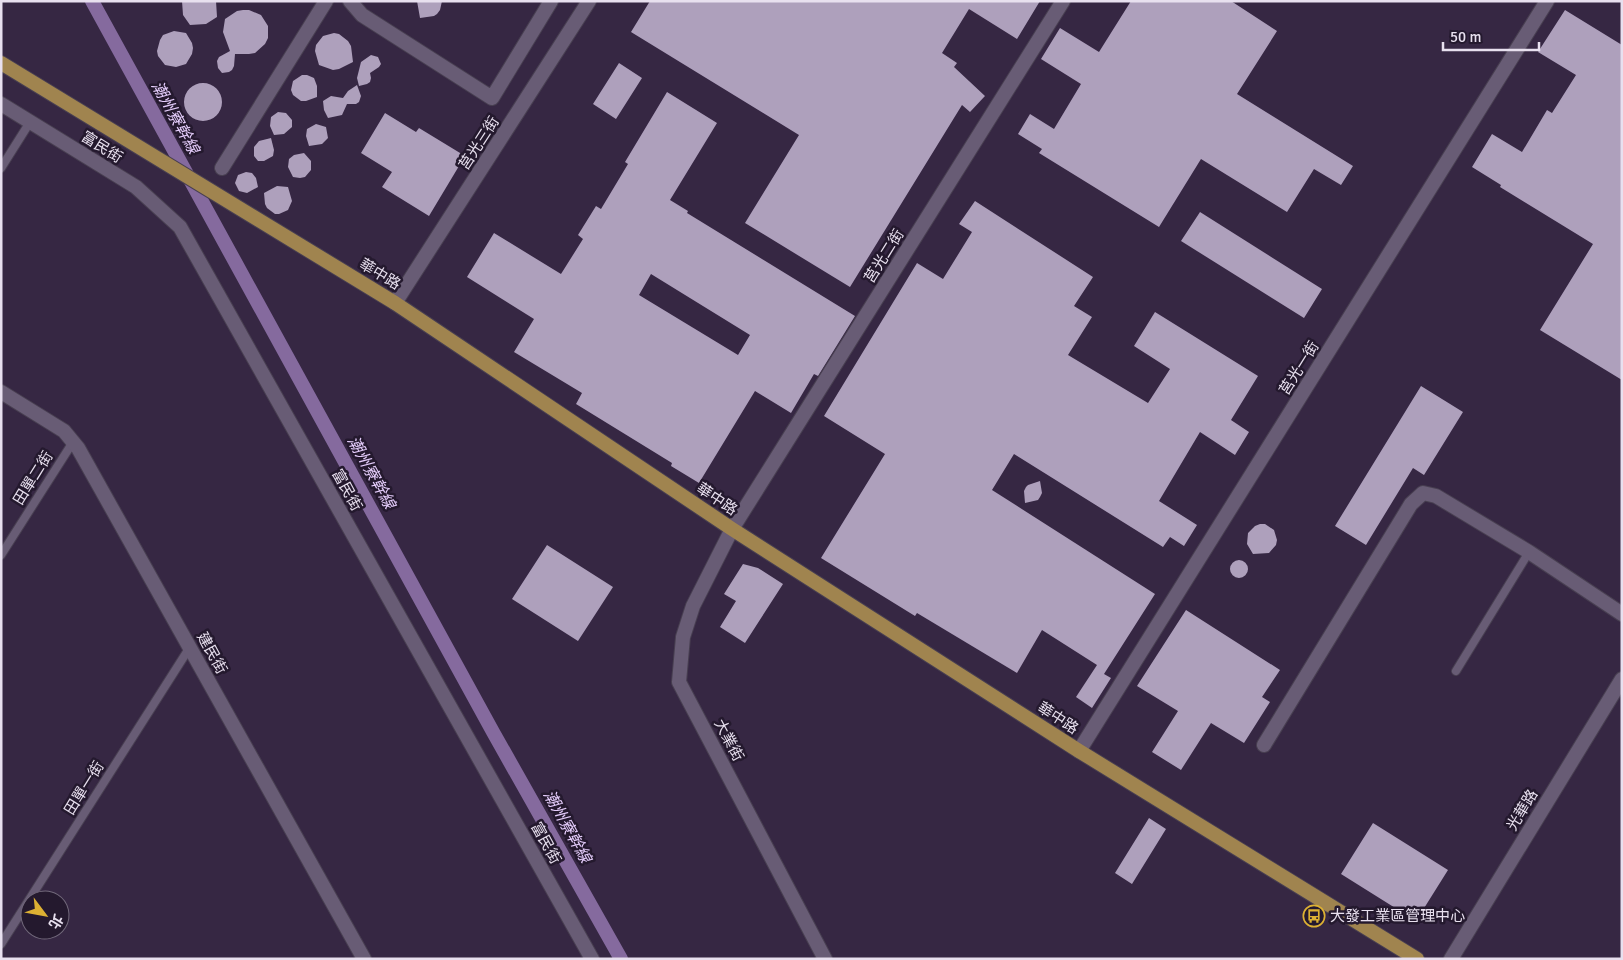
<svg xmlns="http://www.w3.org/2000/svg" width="1623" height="960" font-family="Signika,'Noto Sans TC',sans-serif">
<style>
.built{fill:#362743;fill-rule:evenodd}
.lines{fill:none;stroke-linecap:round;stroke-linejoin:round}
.canal{stroke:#856a9e;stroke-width:14}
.building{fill:#aea0bc;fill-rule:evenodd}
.service-casing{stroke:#483f51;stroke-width:10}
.minor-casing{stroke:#483f51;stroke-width:16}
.tertiary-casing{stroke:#483f51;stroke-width:16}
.primary-casing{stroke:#483f51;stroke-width:16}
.service{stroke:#685c75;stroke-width:8}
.minor{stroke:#685c75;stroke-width:14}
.tertiary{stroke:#685c75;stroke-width:14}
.primary{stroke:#a0844f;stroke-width:14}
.labels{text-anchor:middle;stroke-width:5;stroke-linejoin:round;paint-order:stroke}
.street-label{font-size:15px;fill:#e8e0ef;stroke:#24192e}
.poi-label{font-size:15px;fill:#e8e0ef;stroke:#24192e;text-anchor:start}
.water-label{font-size:16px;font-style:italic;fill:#e5cdfc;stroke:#24192e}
</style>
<rect width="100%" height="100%" fill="#2e2338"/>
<path class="built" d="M1,1H1622V959H1ZM30,900H60V930H30Z"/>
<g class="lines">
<path class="canal" d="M92,1L493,732L621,959"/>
</g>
<path class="building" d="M182,1H216L217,17L206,24L190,25L183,15Z
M417,1H442L440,10L437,14L434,16L420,18Z
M650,1H1040L1017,39L969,9L942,53L957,63L954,67L985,96L970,112L962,105L850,287L745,223L799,135L631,32Z
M1131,1H1231L1277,31L1237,94L1353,166L1341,185L1314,169L1287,212L1201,159L1159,227L1039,153L1042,149L1018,134L1030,114L1054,129L1081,84L1041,59L1060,28L1099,52Z
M243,10H249L261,15L268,26V38L265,44L255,53L249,54H235L234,66L232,70L229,72L222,73L218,68L217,61L219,57L230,51L223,32L225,19L237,11Z
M1565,10L1622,45V380L1540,330L1593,244L1500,187L1501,185L1472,167L1492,134L1522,152L1547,110L1552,113L1576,75L1538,52Z
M174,31L186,33L192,43L193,48L192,54L186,64L176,67L165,65L158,56L157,51L160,40L163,35Z
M334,33L339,34L348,41L351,46L353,62L339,69L333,70L319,65L315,51L316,45L323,36Z
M371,55L378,57L381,64L379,67L370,73L371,78L370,82L367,84L359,86L357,78L361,62Z
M619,63L642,78L616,119L593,104Z
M302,75H307L314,78L317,86V97L306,101H301L293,95L291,90L293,81Z
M184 102a19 19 0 1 1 38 0a19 19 0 1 1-38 0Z
M357,85L361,96L359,102L356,104H347L342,115L328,118L324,110L323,101L331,96L343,98L348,91Z
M667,92L717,123L670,200L688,211L687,213L855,316L818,376L814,374L791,413L755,391L699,483L671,466L672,463L576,404L582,393L514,352L534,319L467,277L494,233L561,274L583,239L578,235L596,206L601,209L628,164L625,162ZM651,274L750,335L738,355L639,295Z
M278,112L286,113L292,120V127L284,134L274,135L270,126L271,117Z
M385,113L416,132L419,128L465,156L429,216L382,187L392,172L361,153Z
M316,124L326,127L328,138L322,144L309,146L306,136L307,129Z
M271,138L274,150L273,156L264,161H258L254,156V147L259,141Z
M304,153L311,161V170L305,177L300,178L293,177L288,167L289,159L294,155Z
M246,172L252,173L256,178L258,187L247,193L239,191L235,183L238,175Z
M277,186L288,187L292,201L288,210L279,214H275L267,208L265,204L264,193Z
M975,201L1093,277L1074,306L1092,317L1068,355L1148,403L1170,369L1134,346L1155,312L1258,376L1231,420L1249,432L1235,455L1200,432L1159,501L1197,525L1184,546L1170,537L1163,547L1014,454L992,490L1155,594L1104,674L1111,678L1092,708L1076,697L1097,665L1042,630L1017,673L917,613L915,616L821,558L885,454L824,416L917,263L943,279L972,232L959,224Z
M1200,212L1322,289L1304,318L1181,241Z
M1421,386L1463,412L1424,475L1413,468L1366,545L1335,526Z
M1040,481L1042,493L1040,497L1038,500L1025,503L1024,491L1026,487L1028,485Z
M1260,524H1265L1274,530L1277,540L1276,545L1269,553L1253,554L1247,544L1248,533L1255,526Z
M547,545L613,587L578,641L512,599Z
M1230 569a9 9 0 1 1 18 0a9 9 0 1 1-18 0Z
M743,564L758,568L783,584L745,643L720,627L736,601L724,594Z
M1186,610L1280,670L1262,697L1270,702L1244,743L1211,723L1181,770L1152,752L1178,711L1137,686Z
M1149,818L1166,829L1132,884L1115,873Z
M1373,823L1448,870L1416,921L1341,874Z"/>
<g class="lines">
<g class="service-casing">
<path id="service" d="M1,168L30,122
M1,555L73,442
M1456,671L1529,552
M1,944L190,647"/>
</g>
<g class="minor-casing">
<path id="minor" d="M350,1L362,15L492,98L551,1
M1,104L136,187L180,227L592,959
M222,168L326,1
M395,303L589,1
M1,392L64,431L78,448L364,959
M1264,745L1411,504L1423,493L1436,496L1529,552L1622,614
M1079,751L1547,1
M825,959L679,682L683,637L693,606L732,529L1063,1"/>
</g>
<g class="tertiary-casing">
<path id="tertiary" d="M1451,959L1622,679"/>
</g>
<g class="primary-casing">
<path id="primary" d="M1,63L395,303L732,529L1079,751L1417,959"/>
</g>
<use href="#service" class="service"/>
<use href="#minor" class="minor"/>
<use href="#tertiary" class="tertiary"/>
<use href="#primary" class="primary"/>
</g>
<defs>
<g id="bus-ring" transform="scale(1.125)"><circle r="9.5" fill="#24192e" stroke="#ddb133" stroke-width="1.5"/><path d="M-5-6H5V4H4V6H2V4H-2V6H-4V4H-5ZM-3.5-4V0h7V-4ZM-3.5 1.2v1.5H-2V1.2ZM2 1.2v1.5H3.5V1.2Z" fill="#ddb133"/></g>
</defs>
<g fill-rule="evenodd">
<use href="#bus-ring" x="1314" y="916"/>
</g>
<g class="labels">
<g class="street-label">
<text transform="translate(479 143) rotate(-57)" y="5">莒光三街</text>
<text transform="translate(102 147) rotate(32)" y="5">富民街</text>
<text transform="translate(884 256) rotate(-58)" y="5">莒光二街</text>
<text transform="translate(380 274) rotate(31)" y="5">華中路</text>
<text transform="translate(1299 368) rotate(-58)" y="5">莒光一街</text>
<text transform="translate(33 478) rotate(-58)" y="5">田單二街</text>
<text transform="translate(347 490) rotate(61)" y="5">富民街</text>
<text transform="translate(717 499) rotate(34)" y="5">華中路</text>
<text transform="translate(212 653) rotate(61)" y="5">建民街</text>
<text transform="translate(1058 718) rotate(33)" y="5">華中路</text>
<text transform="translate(729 740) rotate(62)" y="5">大業街</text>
<text transform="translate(84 788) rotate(-58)" y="5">田單一街</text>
<text transform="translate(1522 810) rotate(-59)" y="5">光華路</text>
<text transform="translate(546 843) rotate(61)" y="5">富民街</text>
</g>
<g class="poi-label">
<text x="1330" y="921">大發工業區管理中心</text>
</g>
<g class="water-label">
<text transform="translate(176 117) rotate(61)" y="6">潮州寮幹線</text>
<text transform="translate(372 472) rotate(61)" y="6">潮州寮幹線</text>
<text transform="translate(568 826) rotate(61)" y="6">潮州寮幹線</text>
</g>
</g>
<rect width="1623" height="960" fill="none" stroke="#e8e0ef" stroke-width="5"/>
<g transform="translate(45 915) rotate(122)"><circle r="24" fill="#24192e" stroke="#72697b"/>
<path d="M0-4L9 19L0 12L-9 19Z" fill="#ddb133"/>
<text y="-8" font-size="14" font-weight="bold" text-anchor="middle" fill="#e8e0ef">北</text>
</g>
<path d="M1443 42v8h96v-8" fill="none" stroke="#e8e0ef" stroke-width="2.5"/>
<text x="1450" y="42" font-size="15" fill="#e8e0ef" stroke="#24192e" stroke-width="4" paint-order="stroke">50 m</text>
</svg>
